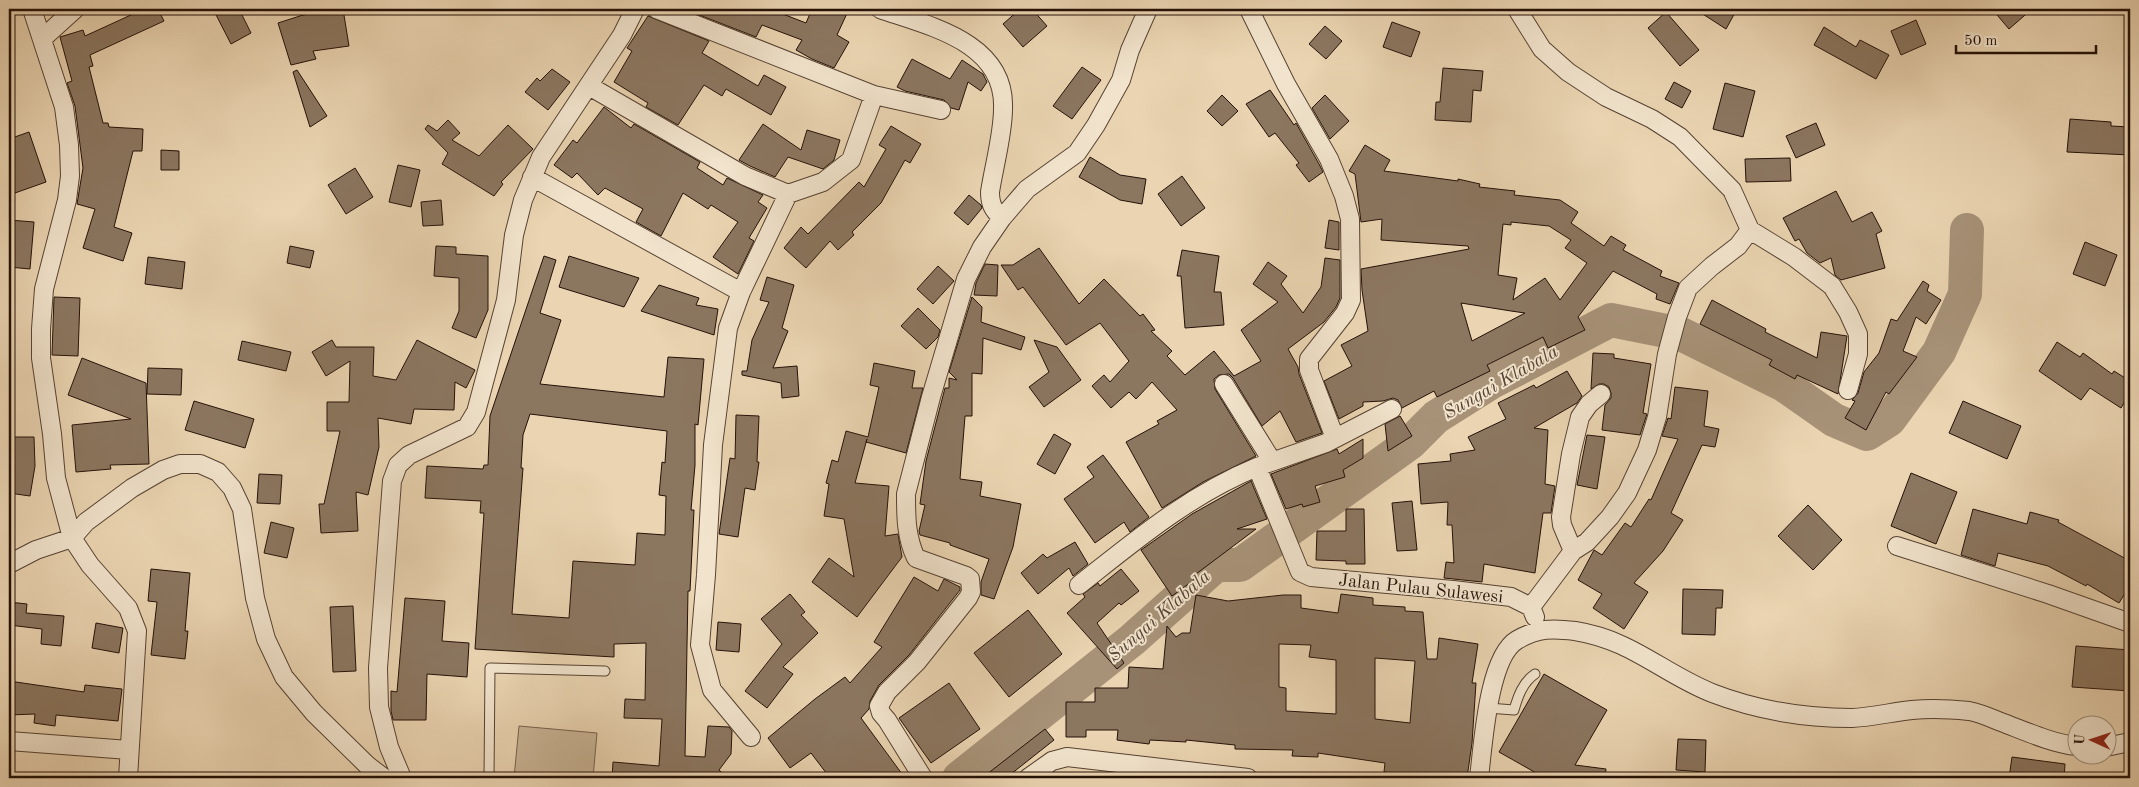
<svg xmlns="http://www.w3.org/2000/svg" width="2139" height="787" font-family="'Old Standard TT',serif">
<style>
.green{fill:#c8b394;stroke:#76624e}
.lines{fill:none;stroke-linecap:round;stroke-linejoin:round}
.river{stroke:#a79278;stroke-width:34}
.building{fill:#8b7660;stroke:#241108;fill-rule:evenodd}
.service-casing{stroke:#564232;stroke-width:11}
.minor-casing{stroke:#564232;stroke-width:20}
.service{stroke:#f1e3cc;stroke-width:9}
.minor{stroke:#f1e3cc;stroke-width:18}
.labels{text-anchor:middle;stroke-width:4;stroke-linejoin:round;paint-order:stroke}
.street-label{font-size:18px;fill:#241108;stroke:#f1e3cc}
.water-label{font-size:19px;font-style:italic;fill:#584535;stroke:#f1e3cc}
</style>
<rect width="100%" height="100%" fill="#ead4b1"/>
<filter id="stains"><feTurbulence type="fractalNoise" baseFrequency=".004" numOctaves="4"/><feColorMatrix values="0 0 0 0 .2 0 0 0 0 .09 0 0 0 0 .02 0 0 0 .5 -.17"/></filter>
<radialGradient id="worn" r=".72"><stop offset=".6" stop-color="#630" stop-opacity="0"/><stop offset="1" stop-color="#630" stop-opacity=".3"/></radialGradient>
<path class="green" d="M519,726L597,733L593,778H514Z"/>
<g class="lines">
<path class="river" d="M959,778L1132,640L1216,565H1240L1410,443L1436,417L1490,383L1611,320L1681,334L1784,385L1834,420L1867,434L1889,420L1939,352L1965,294L1967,230"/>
</g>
<path class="building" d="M144,9H158L164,21L90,55L93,66L89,67L103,123H108L109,127L143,129L142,151H133L114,227L132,233L123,261L83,248L95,209L77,204L83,168L75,106L67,83L72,81L60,37L83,30L85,36Z
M213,9H239L251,33L231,44Z
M343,9L349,46L313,51L316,59L291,65L278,23L303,15Z
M684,9H770L806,23L812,9H849L837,35L849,42L834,68L812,59L796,50L802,40L762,25L756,37Z
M1020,9H1032L1047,26L1023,47L1003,24Z
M1695,9H1737L1726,29Z
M1992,9H2032L2009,29Z
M1666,12L1699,50L1680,66L1648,28Z
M648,16L709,41L702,53L758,86L764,75L786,87L771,115L726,89L722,96L704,85L678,125L646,107L648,103L614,82L632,51L627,48Z
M1916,20L1926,44L1901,55L1891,31Z
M1392,22L1420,32L1411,57L1383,47Z
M1325,26L1342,41L1326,59L1309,44Z
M1824,27L1856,47L1860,40L1889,55L1876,79L1814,45Z
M912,59L950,79L962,60L983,74L987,82L981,91L968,82L959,110L951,108L944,100L905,91L897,87Z
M1082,67L1101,80L1072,119L1053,106Z
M1443,68L1483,71L1481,91L1473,90L1471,122L1435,120L1436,102H1440Z
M552,69L570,82L548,110L525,92L537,78L540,81Z
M297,70L327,116L310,127L293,72Z
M1674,82L1691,91L1682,108L1665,99Z
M1725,83L1755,91L1743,137L1713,129Z
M1270,90L1294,125L1296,123L1319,164L1323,172L1309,182L1296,165L1299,163L1275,133L1269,137L1246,104Z
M1222,95L1238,111L1222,126L1207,111Z
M1325,95L1349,121L1330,139L1312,108Z
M604,107L631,128L634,124L700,162L697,168L723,185L727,178L763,195L758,202L767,208L749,238L754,241L738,274L713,257L738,222L711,205L708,209L683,193L661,236L636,222L643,209L605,188L598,195L577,173L572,178L554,165L573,140L577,143Z
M2070,119L2111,122V126L2130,127V155L2067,152Z
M448,120L460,133L452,140L479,156L508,125L533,149L501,182L503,184L494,196L442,164L448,153L425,129L428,125L437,131Z
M1816,123L1825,145L1796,158L1786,136Z
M763,124L801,150L807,130L840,140L834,160L823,169L788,157L775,177L750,166L739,160Z
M891,126L921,144L910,163L905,160L881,203L852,232L854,235L838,250L830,241L806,268L784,248L801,227L808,234L859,182L864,187L886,149L879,145Z
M29,132L46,182L15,193L9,175V139Z
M1365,145L1390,160L1384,171L1458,181V179L1480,184L1479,187L1515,191L1514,195L1560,200L1578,212L1571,223L1604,246L1611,236L1626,245L1623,250L1662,271L1660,276L1679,283L1670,304L1656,299L1657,294L1613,271L1578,317L1585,330L1548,348L1543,337L1487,365L1490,371L1437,397L1434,391L1402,408L1398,400L1393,398L1383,401L1363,402V406L1339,419L1324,381L1352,366L1341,345L1368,331L1362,290L1361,269L1469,249L1468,246L1381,240L1382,219L1361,222L1355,174L1349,171ZM1511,222L1549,226L1571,240L1565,248L1587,263L1560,300L1545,278L1513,300L1517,278L1498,275L1503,224L1511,225ZM1461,303L1511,311L1525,313L1472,341Z
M161,150L179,151V170H161Z
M1090,157L1120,175L1146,179L1142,204L1120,200L1079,177Z
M1790,158L1791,181L1746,182L1745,159Z
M398,165L420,170L411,207L389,202Z
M355,168L373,197L346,214L328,185Z
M1182,176L1205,208L1181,226L1158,194Z
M1836,191L1852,222L1872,212L1882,231L1876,234L1885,268L1841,280L1835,275L1831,258L1820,263L1807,253L1799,239L1795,241L1783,218Z
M969,195L981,205L982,208L968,225L954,213Z
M441,200L443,225L423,226L421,202Z
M9,220L34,222L30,269L9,267Z
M1329,220L1339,222V250L1325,248Z
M2085,242L2117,255L2105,286L2073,274Z
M290,246L314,251L310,268L287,263Z
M436,246L456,247V254L488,256V310L476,338L452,328L459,311V278L434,276Z
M1039,248L1079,304L1104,279L1140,316L1143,314L1155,330L1151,331L1172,351L1167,356L1185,375L1214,351L1234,376L1261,361L1241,330L1278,302L1253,284L1268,262L1287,276L1281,284L1303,313L1321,287L1325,258L1340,260V298L1336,307L1324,322L1288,349L1298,367L1299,374L1322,433L1296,442L1280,411L1262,426L1233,378L1229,374L1219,375L1214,379L1215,389L1256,456L1203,482L1162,508L1126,442L1159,424L1157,421L1177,410L1152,382L1136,399L1129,392L1111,408L1092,386L1104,375L1110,382L1129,361L1100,323L1066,345L1023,287L1018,290L1001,265H1013Z
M1182,250L1219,256L1214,292H1221L1224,325L1185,328L1181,276H1177Z
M544,256L556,260L540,313L561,320L540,384L664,397L668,357L704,359L698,425L695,424V465L691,510H694L690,591H688L685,756L705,757L708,726L729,727L732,731L731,754L719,770L728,778H612L613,762L659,766L662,719L624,718L625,699L645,700L646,643L614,644V657L475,649L484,513H480L481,501L425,498L427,466L483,469L484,465H488L490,416ZM530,414L667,431L665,463L662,462L659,495L666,496L665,535L637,533L635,565L573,561L569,618L512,614L523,468H521L523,435Z
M569,256L639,278L624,307L559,287Z
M148,257L185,262L182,289L145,284Z
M985,264L998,265L997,296L974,295L976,283Z
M938,266L954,281L933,304L917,289Z
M767,277L794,285L782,328L788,331L773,368L797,366L799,396L782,398L781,383L742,375V371H747L752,340L769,302L760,300Z
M1923,281L1929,285L1927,291L1941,300L1926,324L1916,317L1903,351L1917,357L1889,394L1886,392L1866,430L1845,418L1855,401L1852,400L1858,393L1864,372L1879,353L1891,319L1897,321Z
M659,285L699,298L696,305L718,309L714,335L641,311Z
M54,297L80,298L78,356L52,355Z
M972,297L982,307L981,322L1025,337L1021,350L983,338L982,374L972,373V416H965L960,479L982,482L980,496L1021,504L1013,547L994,599L981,595V582L989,559L950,545V543L920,535L919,531L925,505L920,504L926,461L945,388H949V378L957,380L949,372Z
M1712,300L1766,329L1765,332L1817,358L1821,332L1847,336L1838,394L1797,375L1795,379L1769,365L1772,360L1700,324Z
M918,308L940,330L938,337L926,349L901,326Z
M332,340L336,347H374L373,376L396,380L417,340L475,370L466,388L455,382L454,410L414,409L411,424L378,418L379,447L368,495L356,492L358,531L321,533L319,504H324L340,431H327V402H349L350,361L326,376L312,352Z
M1034,340L1057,347L1081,380L1044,407L1029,387L1049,372Z
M242,341L291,352L286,371L238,360Z
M2057,342L2080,357L2083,353L2112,374L2114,371L2130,381V393L2121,408L2090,388L2081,400L2039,371Z
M1593,353L1614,354V358L1651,364L1643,413L1647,414L1640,435L1602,430L1605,405L1611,398V393L1609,387L1604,384H1599L1591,389Z
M82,358L146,383L149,464L110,465L111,469L76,472L72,425L131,419L68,395Z
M874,363L915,371L912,388H923L906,453L866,442L867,439L855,483L889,486L885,536L898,534L902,557L857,617L812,582L829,558L854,577L844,519L824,516L829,484L826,483L832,460L838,462L846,431L868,437L879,387L870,385Z
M148,368L182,369L181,395L147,394Z
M1567,371L1582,396L1577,403L1534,428L1548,430L1545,484L1555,486L1551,513H1543L1535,573L1484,564L1482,582L1444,578L1446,562L1454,563L1452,525H1447L1448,502L1421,504L1418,464L1451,461L1450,454L1475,450L1468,437L1506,419L1498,403L1534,385L1536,388Z
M1675,387L1708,391L1704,426L1719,429L1715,447L1702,445L1671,513L1683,520L1663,551L1634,583L1648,592L1624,629L1593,608L1602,594L1578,580L1594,550L1602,555L1625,523L1631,527L1649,499L1651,500L1678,439L1662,436L1668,418L1671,419Z
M194,401L254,419L245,448L185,430Z
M1963,401L2021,426L2007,459L1949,433Z
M736,415L759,416L757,462H759L755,490L745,488L738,537L719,534L730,458L735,459Z
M1400,416L1412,436L1388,451L1385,424Z
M1054,434L1071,444L1055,474L1037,464Z
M1587,435L1605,437L1597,489L1577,485Z
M9,437H34L35,466L30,496L9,493Z
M1363,439V458L1343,470L1345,477L1315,486L1320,502L1303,507L1302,504L1286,509L1271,474L1337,449L1339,454Z
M1103,455L1149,517L1130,532L1124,522L1095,543L1064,499L1094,477L1087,467Z
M1911,473L1957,492L1936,544L1891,526Z
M259,474L282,475L280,504L257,503Z
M1251,481L1267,519L1237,529H1256L1192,577L1194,580L1172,596L1141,550L1192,514Z
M1412,501L1417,550L1397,551L1392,503Z
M1808,505L1842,540L1813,570L1778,536Z
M1346,509H1364L1365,564H1346V561L1316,560L1317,531H1346Z
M1973,509L2027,524L2030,512L2059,520L2058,522L2130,561V585L2119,603L2087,584L2086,586L2048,566L1998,553L1995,566L1961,555Z
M271,522L294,528L287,558L264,553Z
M1075,542L1088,564L1073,576L1069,568L1038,594L1021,573L1043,554L1047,558Z
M151,569L190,573L185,631H188L185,659L151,655L157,602L148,601Z
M1121,569L1139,591L1121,605L1119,603L1097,623L1124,663L1117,669L1067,613L1085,597L1083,594L1098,583L1100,586Z
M914,577L938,591L944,579L960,587V590L909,655L879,685L870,701L869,709L861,718L905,778H830L811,753L790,768L768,738L815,699L845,677L850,683L882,647L874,642Z
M1683,589L1723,590L1722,608H1716L1715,635L1682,634Z
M790,594L805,612L801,615L818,633L783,667L793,674L767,708L745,691L782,644L761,619Z
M1341,594L1373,598V605L1405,607V611L1423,612L1427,659H1437L1439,638L1478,644L1472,683H1476L1472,743L1467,778L1425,773L1424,777L1384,772L1385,763L1318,753V757L1292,756L1293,750L1235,749V745L1186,740V742L1150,740L1149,744L1117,740L1118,730H1086V737H1066V702H1095V688H1128L1129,667L1163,669L1167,626L1176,637L1182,633H1190L1196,595L1228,601L1283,595H1301V608L1338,613ZM1279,644L1311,645L1309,657L1336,660V714L1286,711V688L1279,687ZM1375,658L1415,661L1410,723L1375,719Z
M405,598L445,601L442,641L469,643L467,677L427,674L426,720H393L391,711V691L397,692Z
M9,602L27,604L26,613L64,616L61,646L41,644L42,629L9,625Z
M353,606L356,671L333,672L330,607Z
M1028,610L1062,654L1009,697L974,653Z
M718,622L741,624L739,652L716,650Z
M96,623L123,628L119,653L92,648Z
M2076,646L2130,650V691L2072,687Z
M1544,674L1607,710L1575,765L1606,769L1605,778H1545L1499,752Z
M9,681L84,692L85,685L122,689L118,721L56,715L55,726L34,723L35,714L9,715Z
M949,683L980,729L931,763L899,718Z
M1045,729L1054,740L1006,778H982Z
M1678,739L1706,740L1705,772L1676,770Z
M2012,757L2065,764L2064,778H2009Z"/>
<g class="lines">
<g class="service-casing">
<path id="service" d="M1488,708L1514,710C1518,696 1523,682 1535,674
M489,778L490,668L605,671"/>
</g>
<g class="minor-casing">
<path id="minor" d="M32,9L64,107L69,145L70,176L67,200L44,289L41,329V358L52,434L56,478L72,538L90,565L128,608L137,631L128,778
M656,9L874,95L941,110
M880,9C929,26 1006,42 1003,109C1003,134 994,166 990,192C990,204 993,210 1002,218
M1249,9L1286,84L1329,159L1344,196L1350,219L1351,300L1345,313L1309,359V370L1335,438
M1517,9L1542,49L1568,72L1606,97L1652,119L1680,137L1732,190L1750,230L1738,246L1712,266L1688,288L1677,317L1667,354L1657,417L1647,450L1627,493L1610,517L1587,542L1573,551L1531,607
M43,38L75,9
M589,86L745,176L788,194
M532,177L741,292
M1750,230L1794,257L1832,286L1848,312L1858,334V354L1848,390
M1224,384L1272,461
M1392,409L1326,443L1257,467L1300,572L1311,577L1453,590L1511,597L1531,607L1535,617
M1897,546L2048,594L2130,623
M1573,551L1562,525L1561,517L1571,454L1580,417L1589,404L1601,394
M9,564L36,550L72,538L86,522L132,488L163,470L180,464H200L218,472L232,488L242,509L255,598L266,639L284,677L314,713L367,765L384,778
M1079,585C1136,540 1189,495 1257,467
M751,737L712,690L700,645L706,575L713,445L728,328L741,292L788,194L823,182L851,160L874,95
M9,741L129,750
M2106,747L2130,742
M402,778L389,747L379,707L378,668L392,481L398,465L409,455L467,427L476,412L506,300L514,235L523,200L541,157L622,35L635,9
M923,778L887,720L881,713L879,706L887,692L917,662L968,598L971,592L970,579L966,576L916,558C906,537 906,517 906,494L931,397L966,279L982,247L1002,218L1027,189L1077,153L1096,125L1121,80L1130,50L1148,9
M1028,778L1052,761L1067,757L1248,778
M1479,778C1483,746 1488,657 1517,640C1538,628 1552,628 1575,631C1632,640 1662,673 1712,693C1756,710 1806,718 1852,718C1872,717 1893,712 1912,710C1931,708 1950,709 1969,711C1980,713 1991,718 2001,722C2025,731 2051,743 2076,746"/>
</g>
<use href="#service" class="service"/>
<use href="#minor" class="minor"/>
</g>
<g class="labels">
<g class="street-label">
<text transform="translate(1421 588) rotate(6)" y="6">Jalan Pulau Sulawesi</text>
</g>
<g class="water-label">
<text transform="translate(1500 381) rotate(-30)" y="7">Sungai Klabala</text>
<text transform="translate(1158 615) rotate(-41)" y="7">Sungai Klabala</text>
</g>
</g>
<rect width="2139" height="787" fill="none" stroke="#ead4b1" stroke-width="30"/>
<rect x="10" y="10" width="2119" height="767" fill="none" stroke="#241108" stroke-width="2.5"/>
<rect x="15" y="15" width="2109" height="757" fill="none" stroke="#241108"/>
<g transform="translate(2092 740) rotate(273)"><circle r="24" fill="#f1e3cc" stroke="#9f8f7e"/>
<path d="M0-4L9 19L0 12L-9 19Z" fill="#8f2418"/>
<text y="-8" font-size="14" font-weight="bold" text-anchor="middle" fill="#241108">U</text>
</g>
<path d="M1956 45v8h140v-8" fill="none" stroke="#241108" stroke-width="2.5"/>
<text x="1964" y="45" font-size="15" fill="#241108" stroke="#f1e3cc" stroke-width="4" paint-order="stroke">50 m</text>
<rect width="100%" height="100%" filter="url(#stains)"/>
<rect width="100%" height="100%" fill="url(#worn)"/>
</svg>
